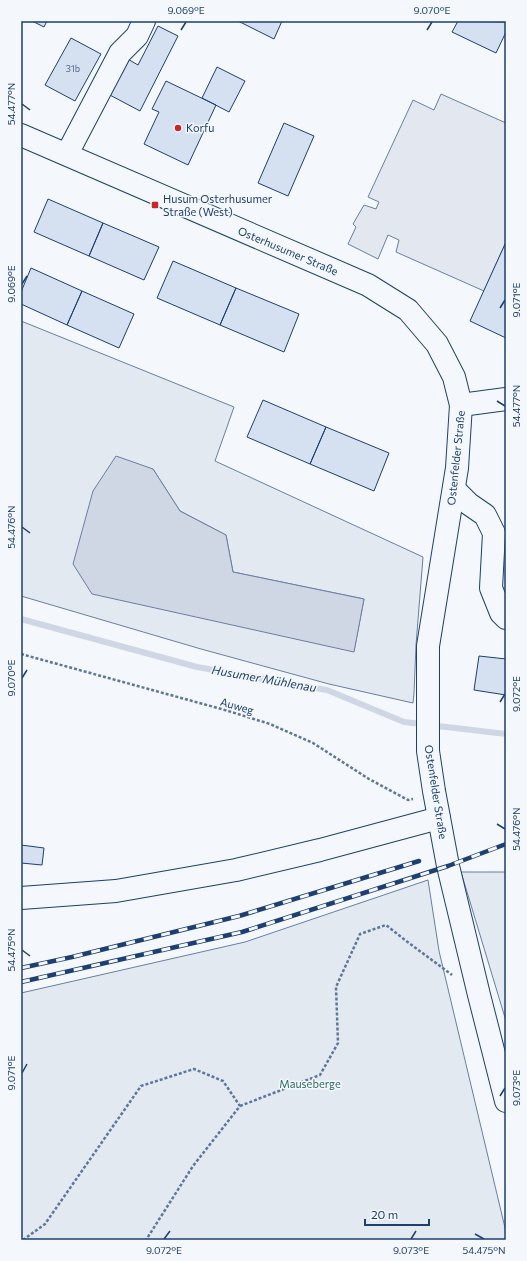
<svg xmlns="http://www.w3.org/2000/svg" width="527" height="1261" font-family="Commissioner,sans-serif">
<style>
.green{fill:#e3e9f0;stroke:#687fa3;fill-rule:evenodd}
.parking{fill:#e3e8f0;stroke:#687fa3}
.water{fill:#cfd7e4;stroke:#687fa3}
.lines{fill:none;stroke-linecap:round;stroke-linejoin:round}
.stream{stroke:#cfd7e4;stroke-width:6}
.building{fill:#d5e0f0;stroke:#1d3f73}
.minor-casing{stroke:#1d3f73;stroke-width:24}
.major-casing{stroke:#1d3f73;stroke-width:24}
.path{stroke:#5e769c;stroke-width:2.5;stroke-dasharray:3 2;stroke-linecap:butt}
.minor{stroke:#f4f7fb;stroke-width:22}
.major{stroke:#f4f7fb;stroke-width:22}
.rail-casing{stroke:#1d3f73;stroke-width:4.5}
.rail{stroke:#f4f7fb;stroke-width:3;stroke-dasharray:9;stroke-linecap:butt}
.ticks{fill:none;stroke:#1d3f73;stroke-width:1.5}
.poi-dot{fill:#c62828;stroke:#f4f7fb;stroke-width:1.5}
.labels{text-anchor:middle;stroke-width:3;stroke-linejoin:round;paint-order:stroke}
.number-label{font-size:9px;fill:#4b6792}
.poi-label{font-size:11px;fill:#1d3f73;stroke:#f4f7fb;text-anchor:start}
.street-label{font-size:11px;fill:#1d3f73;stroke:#f4f7fb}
.park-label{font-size:11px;fill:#2c6c60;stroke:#f4f7fb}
.water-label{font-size:12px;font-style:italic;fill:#1d3f73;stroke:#f4f7fb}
.neatline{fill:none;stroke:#1d3f73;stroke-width:1.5}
.ticks-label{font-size:10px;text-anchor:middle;fill:#1d3f73}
</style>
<rect width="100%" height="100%" fill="#f4f7fb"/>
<path class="green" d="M21,321L234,407L215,461L423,557L416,645L414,693L413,703L329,684L201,649L21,596ZM153,469L180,511L226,535L233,572L364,599L354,651L93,491Z
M461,872H506V1021Z
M428,880L439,951L506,1232V1240H21V993L245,942Z"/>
<path class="parking" d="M441,94L506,123V242L484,291L396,252L399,240L388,235L378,259L348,244L356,227L353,224L364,205L376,209L379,202L368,197L413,100L434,110Z"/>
<path class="water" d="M116,456L153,469L180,511L226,535L233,572L364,599L354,652L92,594L73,564L93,491Z"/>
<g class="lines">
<path class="stream" d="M21,619L197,667L327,690L404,722L506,734"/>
</g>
<path class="building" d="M32,21H47L44,27Z
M238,21H282L274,39Z
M458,21L506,22V32L496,53L452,32Z
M158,26L178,36L140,111L108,94L126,58L138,65Z
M71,38L101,54L75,101L45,85Z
M217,67L245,81L229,112L202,98Z
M166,81L216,105L188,165L144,144L159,112L152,109Z
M284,123L314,136L288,196L258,183Z
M48,199L103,223L89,256L34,232Z
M103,223L159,247L144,280L89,256Z
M506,242V338L470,321Z
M173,261L236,288L220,325L157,298Z
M31,268L82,291L67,325L21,304V292Z
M236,288L299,314L284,352L220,325Z
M82,291L134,314L119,348L67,325Z
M263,400L326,427L310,464L247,437Z
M326,427L389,453L374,491L310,464Z
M479,656L506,659V695L474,690Z
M21,845L44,848L42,865L21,863Z"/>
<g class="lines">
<g class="minor-casing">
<path id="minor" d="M67,154L120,53L137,36L144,21
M461,405L506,399
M454,489L469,504L485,515L494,533L491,588L501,613L506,618
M21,898L116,891L236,870L320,850L439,818"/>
</g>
<g class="major-casing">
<path id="major" d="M21,135L368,285L408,310L437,344L454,377L461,405L457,468L428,646V751L434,791L448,866L479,995L506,1101"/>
</g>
<path class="path" d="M21,654L225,710L270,724L313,743L369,779L408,800L413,799
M240,1106L320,1075L338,1043L336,987L360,934L386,925L405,940L452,975
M23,1240L45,1224L141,1086L194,1069L223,1081L240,1106L193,1166L146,1240"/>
<use href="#minor" class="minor"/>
<use href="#major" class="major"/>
<g class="rail-casing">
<path id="rail" d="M21,968L72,957L239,916L419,861
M21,982L242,932L448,866L506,844"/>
</g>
<use href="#rail" class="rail"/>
</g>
<path class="ticks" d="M181,30L186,22M427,30L432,22M22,104L30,110M22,284L27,276M500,308L505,300M497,401L505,406M22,527L30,533M22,678L27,670M500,702L505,694M497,824L505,829M22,950L30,956M22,1073L27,1064M500,1096L505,1088M475,1234L484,1239M164,1239L170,1231M411,1239L416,1231"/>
<g class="poi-dot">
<circle cx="178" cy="128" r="4"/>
<rect x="151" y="201" width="8" height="8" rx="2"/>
</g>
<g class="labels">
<g class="number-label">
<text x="73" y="72">31b</text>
</g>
<g class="poi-label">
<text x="186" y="132">Korfu</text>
<text x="163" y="203">Husum Osterhusumer<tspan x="163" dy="13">Straße (West)</tspan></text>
</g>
<g class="street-label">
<text transform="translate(288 251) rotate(23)" y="4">Osterhusumer Straße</text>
<text transform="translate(456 458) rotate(-84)" y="4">Ostenfelder Straße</text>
<text transform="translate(237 706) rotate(16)" y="4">Auweg</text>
<text transform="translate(436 792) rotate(81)" y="4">Ostenfelder Straße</text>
</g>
<g class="park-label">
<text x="310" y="1088">Mauseberge</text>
</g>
<g class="water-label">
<text transform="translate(264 679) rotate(10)" y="4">Husumer Mühlenau</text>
</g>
</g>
<rect width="527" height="1261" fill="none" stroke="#f4f7fb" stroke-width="44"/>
<path d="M365 1219v6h64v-6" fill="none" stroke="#1d3f73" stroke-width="2"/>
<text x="371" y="1219" font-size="12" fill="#1d3f73" stroke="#f4f7fb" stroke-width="3" paint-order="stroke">20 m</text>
<rect x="22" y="22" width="483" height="1217" class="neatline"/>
<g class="ticks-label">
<text x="186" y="14">9.069°E</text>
<text x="432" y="14">9.070°E</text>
<text transform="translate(11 104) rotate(-90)" y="4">54.477°N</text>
<text transform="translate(11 284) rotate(-90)" y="4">9.069°E</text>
<text transform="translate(516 300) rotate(-90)" y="4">9.071°E</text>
<text transform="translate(516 406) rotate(-90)" y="4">54.477°N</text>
<text transform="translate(11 527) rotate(-90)" y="4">54.476°N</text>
<text transform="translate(11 678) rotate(-90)" y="4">9.070°E</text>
<text transform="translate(516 694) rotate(-90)" y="4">9.072°E</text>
<text transform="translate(516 829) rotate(-90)" y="4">54.476°N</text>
<text transform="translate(11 950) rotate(-90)" y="4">54.475°N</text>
<text transform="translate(11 1073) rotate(-90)" y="4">9.071°E</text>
<text transform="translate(516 1088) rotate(-90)" y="4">9.073°E</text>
<text x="164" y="1254">9.072°E</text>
<text x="411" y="1254">9.073°E</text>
<text x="484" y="1254">54.475°N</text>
</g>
</svg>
